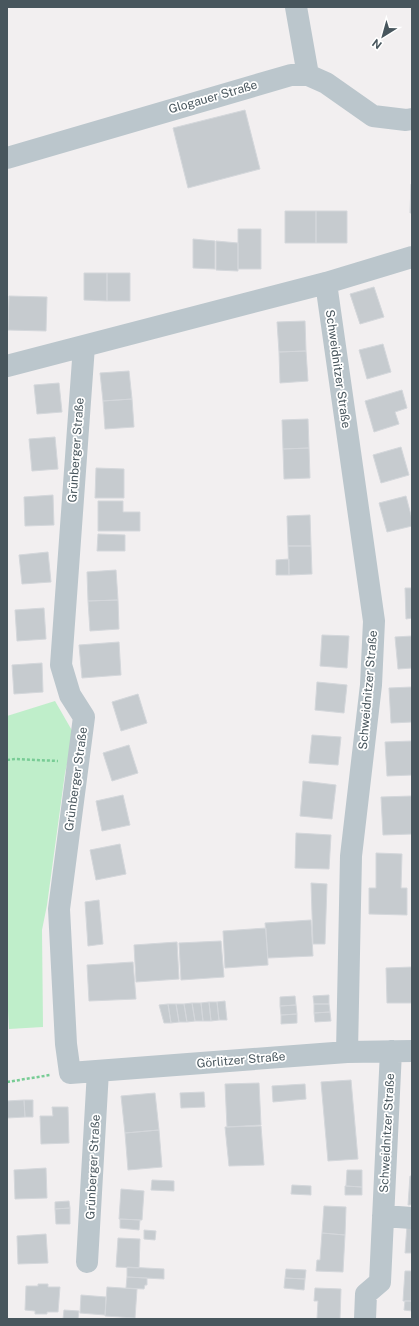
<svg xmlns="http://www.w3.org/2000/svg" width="419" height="1326" font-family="'Public Sans',sans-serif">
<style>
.green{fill:#bfeeca}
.building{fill:#c6cbcf;stroke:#d4d7db}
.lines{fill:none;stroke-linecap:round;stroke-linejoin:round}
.path{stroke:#78cc95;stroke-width:2.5;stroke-dasharray:3 2;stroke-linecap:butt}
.minor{stroke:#bbc6cc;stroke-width:22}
.labels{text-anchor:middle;stroke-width:3.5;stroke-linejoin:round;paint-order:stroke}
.street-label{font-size:12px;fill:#48565d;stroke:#fff}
</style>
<rect width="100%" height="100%" fill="#f2eff0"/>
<path class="green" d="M55,701L74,734L65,773L47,905L42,930L43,1027L9,1029L7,992V716Z"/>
<path class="building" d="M245,110L260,169L188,188L173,128Z
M411,184H412V213H410Z
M285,211H316V243H285Z
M316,211H347V243H316Z
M238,229H261V269H238Z
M193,239L215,241V269L193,268Z
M216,241L238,243V271L216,270Z
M84,273H107V301L84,300Z
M107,273H130V301H107Z
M374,287L384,317L360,324L350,294Z
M9,296L47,297L46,331L8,330Z
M305,321L306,351L279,352L277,322Z
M383,344L391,372L367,379L359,350Z
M306,351L308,381L280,383L279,352Z
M129,371L132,399L103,401L100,373Z
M59,383L62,412L37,414L34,385Z
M402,390L407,408L395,412L399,424L374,432L365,401Z
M132,399L134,427L105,429L103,401Z
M308,419L309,448L283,449L282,420Z
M55,437L58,469L32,471L29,439Z
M401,447L409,475L381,483L373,455Z
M309,448L310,478L284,479L283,449Z
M96,468L124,469V498H95Z
M53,495L54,525L25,526L24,497Z
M406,496L412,519V526L387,532L379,503Z
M98,501H123V512H140V531H98Z
M310,515L311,546H288L287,516Z
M98,534L125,535V551H97Z
M288,546H311L312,574L289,575Z
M48,552L51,582L22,584L19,555Z
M289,559V575H276V560Z
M116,570L118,600L88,601L87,572Z
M405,588H412V618L406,619Z
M118,600L119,629L90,631L88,601Z
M44,608L46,639L17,641L15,610Z
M322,635L349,636L347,668L320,666Z
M412,636V668L398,669L395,637Z
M119,642L121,675L82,678L79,645Z
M42,663L43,692L14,694L12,665Z
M317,682L347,685L344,713L315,710Z
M412,687V722L391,723L389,688Z
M138,694L147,723L121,731L112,702Z
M312,735L341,737L338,765L309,763Z
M412,741V775L387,776L385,742Z
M129,745L138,773L112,781L103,753Z
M303,781L336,785L332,819L300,816Z
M123,795L130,825L102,831L96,801Z
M412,796V834L383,835L381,797Z
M296,833L331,835L329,869L295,868Z
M120,844L126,874L96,880L90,850Z
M376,853L402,854L401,888H407V915L369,914V888H376Z
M311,883L327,884L325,944H313Z
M99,900L103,944L88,946L85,902Z
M311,920L313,956L268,958L265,923Z
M266,928L268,965L225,968L223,931Z
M221,941L224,977L181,980L179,943Z
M177,942L179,979L136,982L134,945Z
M133,962L136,999L89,1001L87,965Z
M412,967V1003H387L386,968Z
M329,995V1004H314L313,996Z
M295,996L296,1005L280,1006V997Z
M225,1001L227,1020H219L217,1002Z
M209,1002L211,1021H203L201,1003Z
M209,1002H217L219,1020L211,1021Z
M192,1003L195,1021L187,1022L184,1004Z
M192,1003H201L203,1021H195Z
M168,1004L171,1023H164L159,1005Z
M168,1004H176L179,1022L171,1023Z
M176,1004H184L187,1022H179Z
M314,1004H329L330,1012L314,1013Z
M296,1005L297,1014L281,1015L280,1006Z
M330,1012L331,1021L315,1022L314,1013Z
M297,1014V1023L281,1024V1015Z
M351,1080L358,1159L328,1161L321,1082Z
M259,1083L261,1125L227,1127L225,1084Z
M305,1084L306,1099L273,1102L272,1086Z
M204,1092L205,1107L181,1108L180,1093Z
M155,1093L159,1130L125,1133L121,1096Z
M24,1100H33V1117H25Z
M24,1100L25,1117L7,1118V1101Z
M52,1107H68L69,1143L41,1144L40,1116H53Z
M261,1126L264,1165L229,1166L225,1127Z
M159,1130L162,1167L128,1170L125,1133Z
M46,1168L47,1198L15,1199L14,1170Z
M347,1170H362V1187L346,1186Z
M410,1176H412V1205H408Z
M152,1180L174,1181V1191L151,1190Z
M292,1185L311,1186V1195L291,1194Z
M345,1186L362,1187V1195H345Z
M121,1189L144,1191L142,1220L119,1219Z
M69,1201L70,1208L55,1209V1202Z
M324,1206L346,1207L345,1235L322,1233Z
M70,1208V1224H56L55,1209Z
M120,1219L140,1220L139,1230L120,1228Z
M412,1224V1253H405L407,1225Z
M144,1230L156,1231L155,1240L144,1239Z
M322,1233L345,1235L343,1272L316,1271L317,1260H320Z
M46,1234L48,1263L18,1264L17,1236Z
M118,1238L140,1239L139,1268L116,1267Z
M127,1267L164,1269V1279L127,1277Z
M286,1269L306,1270L305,1279L285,1278Z
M405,1271H412V1301H403Z
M127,1277L147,1278V1285H145L144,1289L126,1288Z
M285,1278L305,1279L304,1290L284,1288Z
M38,1284H48V1287H60L58,1312H47V1314H35V1311L25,1310L26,1286H38Z
M107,1287L137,1289L135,1318L105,1316Z
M315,1288L341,1289L340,1319H317L318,1301H314Z
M81,1295L106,1297L105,1315L80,1313Z
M405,1301H412V1311L404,1310Z
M64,1310L79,1311L78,1319H63Z"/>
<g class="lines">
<path class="path" d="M7,760L15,759L58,761
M7,1082L50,1075"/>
<path class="minor" d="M296,7L308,75
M7,158L291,75H308L326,83L373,116L406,120L412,119
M326,283L374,621L371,685L351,856L347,1052
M84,346L61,665L70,695L84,717L59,909L66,1044L70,1073L347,1052L412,1051
M7,366L326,283L412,257
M383,1216L412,1218
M87,1262L98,1071
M365,1319L366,1294L380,1282L391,1051"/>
</g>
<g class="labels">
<g class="street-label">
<text transform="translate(213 97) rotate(-16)" y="4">Glogauer Straße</text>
<text transform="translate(338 369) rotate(82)" y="4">Schweidnitzer Straße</text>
<text transform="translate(76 450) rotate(-86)" y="4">Grünberger Straße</text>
<text transform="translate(368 690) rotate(-85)" y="4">Schweidnitzer Straße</text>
<text transform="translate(76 779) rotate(-82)" y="4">Grünberger Straße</text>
<text transform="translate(241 1060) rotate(-5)" y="4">Görlitzer Straße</text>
<text transform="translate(387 1133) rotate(-87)" y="4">Schweidnitzer Straße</text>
<text transform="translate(93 1167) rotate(-87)" y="4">Grünberger Straße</text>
</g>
</g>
<rect width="419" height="1326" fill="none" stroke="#48565d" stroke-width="16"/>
<g transform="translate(383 36) rotate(217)" stroke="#ffffff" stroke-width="3" paint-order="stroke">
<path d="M0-3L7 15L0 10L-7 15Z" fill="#48565d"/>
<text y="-6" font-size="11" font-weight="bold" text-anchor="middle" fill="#48565d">N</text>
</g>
</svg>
